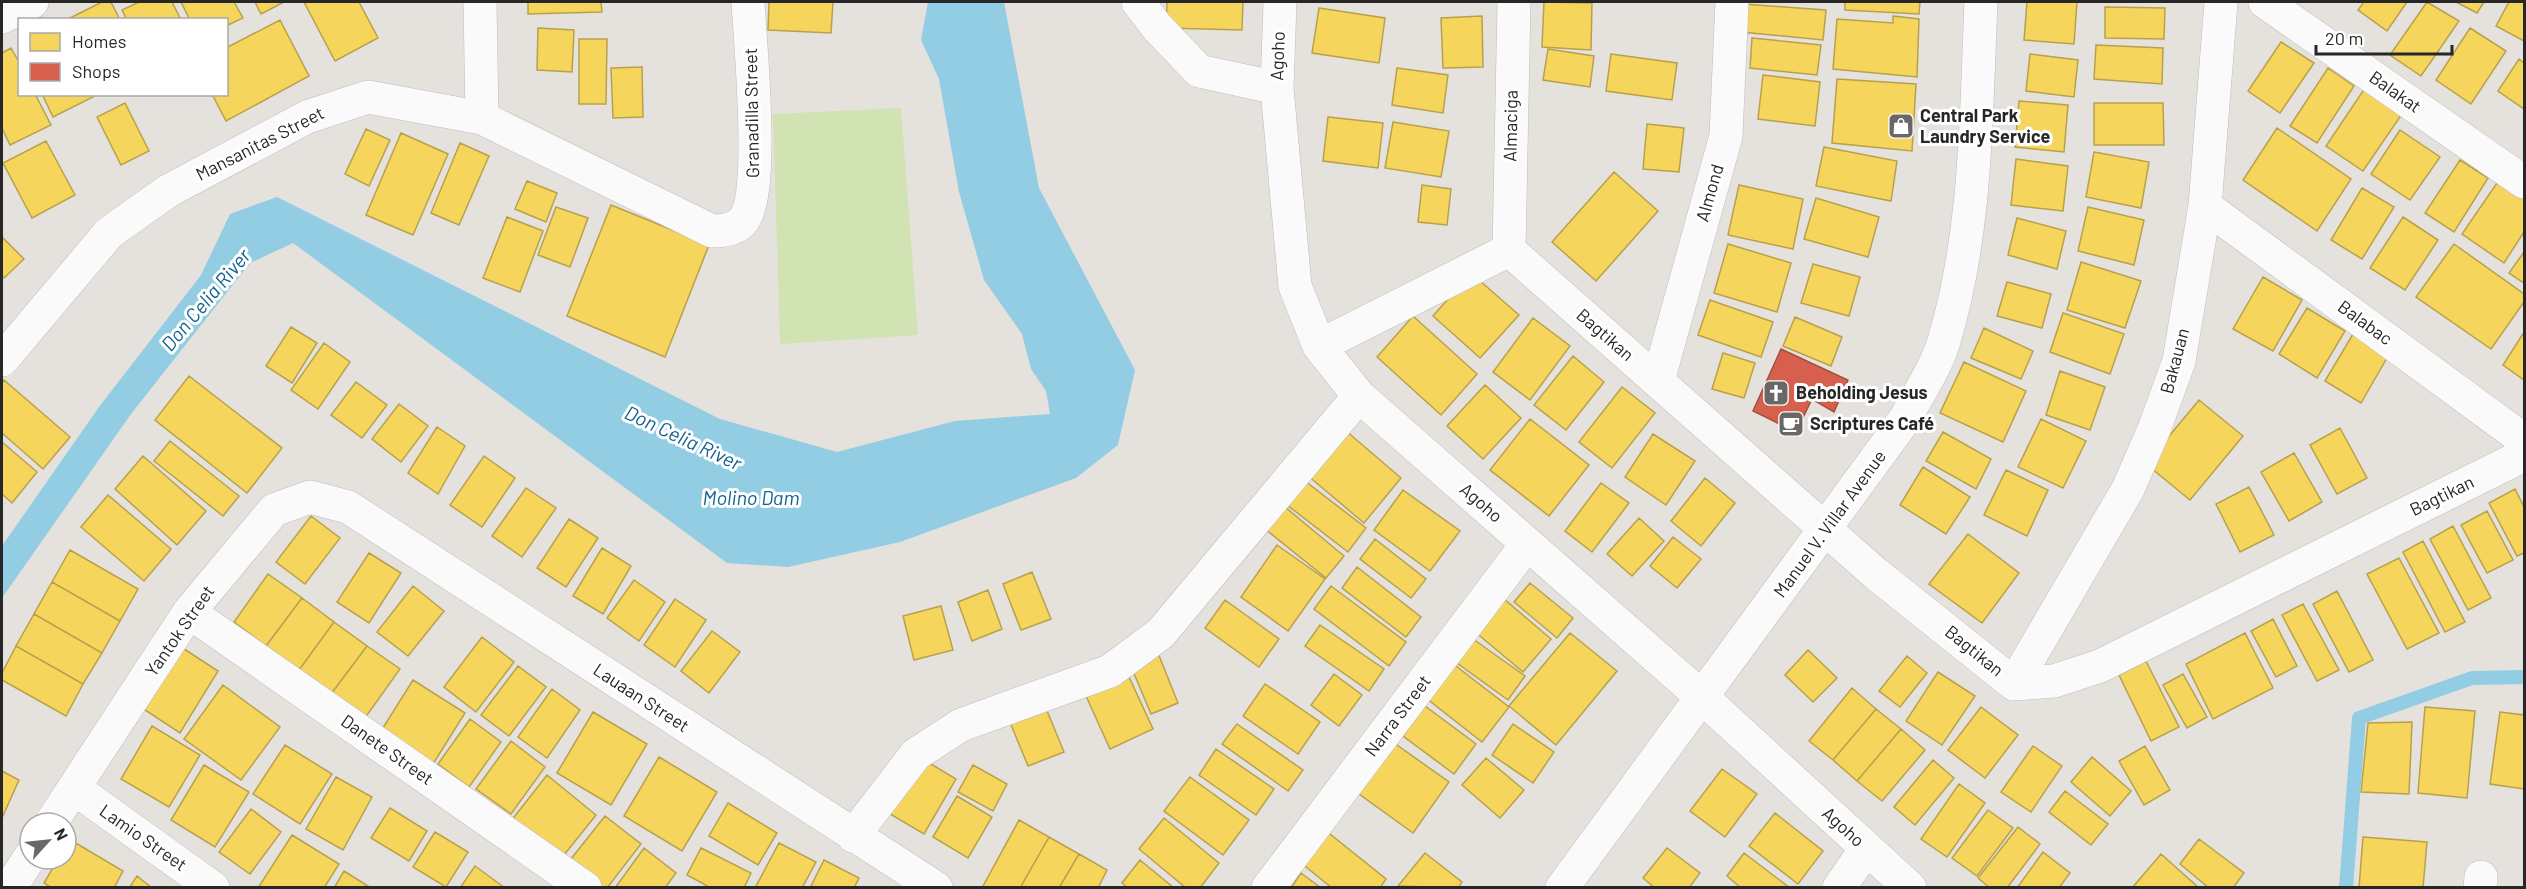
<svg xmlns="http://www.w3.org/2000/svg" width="2526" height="889" font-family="Barlow,sans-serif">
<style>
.pitch{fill:#d1e3b3}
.water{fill:#92cde4}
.homes{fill:#f6d55c;stroke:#b8a14c;stroke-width:1.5}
.shops{fill:#d6604d;stroke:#a24f42;stroke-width:1.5}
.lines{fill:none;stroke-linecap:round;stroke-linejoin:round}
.stream{stroke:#92cde4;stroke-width:14}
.minor-casing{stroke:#bfbdbd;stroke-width:34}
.minor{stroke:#fbfafa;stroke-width:33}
.labels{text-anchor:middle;stroke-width:6;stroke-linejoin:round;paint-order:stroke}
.street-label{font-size:18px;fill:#272727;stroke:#fff}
.poi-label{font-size:18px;font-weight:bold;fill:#272727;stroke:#fff;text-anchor:start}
.water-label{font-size:20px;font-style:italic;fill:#13618e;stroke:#fff}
</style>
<rect width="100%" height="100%" fill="#e5e1dc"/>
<path class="pitch" d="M901,108L918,335L780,344L773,114Z"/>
<path class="water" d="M928,2H1004L1039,188L1135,370L1118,445L1076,478L900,542L788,567L727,563L293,243L250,263L131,414L2,598V546L99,407L201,275L230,214L277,197L720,419L837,452L955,421L1050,414L1046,391L1031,369L1022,334L984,280L959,192L939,79L921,40Z"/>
<path class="homes" d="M102,2H111L120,20H66Z
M139,2H172L181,20H127L122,10Z
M181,2H234L243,18L226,26V20H190Z
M255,2H284L261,14Z
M304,2H359L378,38L335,61Z
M528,2H601L602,12L528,14Z
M769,2H833L831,33L768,30Z
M1167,2H1243L1242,30L1166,28Z
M1544,2L1592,3L1591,50L1542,47Z
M1845,2H1920L1919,14L1845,10Z
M2027,2H2077L2074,44L2024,40Z
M2364,2H2407L2387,31L2358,10Z
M2427,2L2459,21L2421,76L2390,55Z
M2456,2H2484L2477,13Z
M2509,2H2524V41L2496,26Z
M1744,4L1826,10L1823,40L1741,32Z
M2105,7L2165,8L2164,39L2105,38Z
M1319,8L1385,18L1379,63L1312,53Z
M1482,16L1483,67L1443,68L1441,18Z
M1893,16L1919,19L1917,77L1833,69L1837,19L1893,23Z
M280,20L309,76L226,121L212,94H226V48Z
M538,28L574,30L572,72L537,70Z
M2470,28L2506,51L2471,104L2436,80Z
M1752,38L1821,45L1817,75L1750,68Z
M579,39H607L606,104H579Z
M2281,42L2314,63L2280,113L2248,91Z
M2096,45L2163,48L2162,84L2094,79Z
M11,48L20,64V94H35L51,125L10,145L2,128V53Z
M1548,49L1594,56L1590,87L1543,80Z
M1611,54L1677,63L1672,100L1606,91Z
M2030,54L2078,60L2074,97L2026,91Z
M2519,59L2524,63V109L2498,91Z
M642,67L643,117L613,118L611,68Z
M1397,68L1448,75L1443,113L1392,105Z
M2328,68L2354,86L2317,143L2290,126Z
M1763,75L1820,82L1815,126L1758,119Z
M1837,79L1916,84L1912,151L1832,143Z
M2365,88L2402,114L2363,171L2326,146Z
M42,94H94L95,96L53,117Z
M2019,101L2068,105L2064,152L2015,147Z
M125,103L149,151L121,165L97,117Z
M2094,103H2163L2164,145H2094Z
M1328,117L1383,123L1378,168L1323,161Z
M1393,122L1449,131L1441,177L1385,168Z
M1647,124L1684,128L1679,172L1643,169Z
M2277,128L2351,179L2317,231L2243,180Z
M366,129L390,140L369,186L345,174Z
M2400,130L2440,157L2410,200L2371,174Z
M401,133L448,154L413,235L366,215Z
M46,141L75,195L32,218L3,163Z
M460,143L489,156L459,225L431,213Z
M1824,147L1897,161L1891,201L1816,186Z
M2094,152L2149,162L2141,208L2086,197Z
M2016,159L2068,166L2063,211L2011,205Z
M2460,160L2488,178L2454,232L2425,213Z
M1614,172L1658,211L1596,281L1552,242Z
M2499,180L2524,197V232L2504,263L2462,234Z
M527,181L557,193L546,222L515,209Z
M1422,185L1451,189L1447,225L1418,222Z
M1739,185L1803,199L1793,249L1728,235Z
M2362,188L2394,207L2362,259L2331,240Z
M1816,198L1879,217L1868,257L1804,239Z
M611,205L709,245L665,357L567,316Z
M556,207L588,218L570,267L538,255Z
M2088,207L2144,220L2134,265L2078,251Z
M507,217L543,231L520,292L483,278Z
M2403,217L2438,240L2405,290L2370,268Z
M2017,218L2066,231L2057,269L2008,255Z
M2,237L24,259L4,278L2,276Z
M1728,244L1791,263L1777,312L1714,293Z
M2454,244L2524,294V302L2491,349L2416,297Z
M2524,252V283L2509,273Z
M2081,262L2141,281L2125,328L2067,310Z
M1813,264L1860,277L1849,316L1801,303Z
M1471,273L1519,315L1480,358L1433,316Z
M2263,277L2302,300L2273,351L2233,329Z
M2007,282L2051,294L2042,328L1997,316Z
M1710,300L1773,322L1761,357L1698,335Z
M2307,308L2345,331L2317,378L2279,354Z
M2063,313L2124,334L2110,374L2050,352Z
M1413,316L1477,374L1441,415L1377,357Z
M1795,317L1842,337L1831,366L1783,346Z
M1533,318L1570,346L1530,400L1493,372Z
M291,327L317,343L292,383L266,366Z
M1984,328L2033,351L2021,379L1971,358Z
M2524,332V380L2503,365Z
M2353,334L2388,356L2361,403L2325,381Z
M324,343L350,362L318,409L291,390Z
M1723,353L1755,363L1744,398L1712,389Z
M1573,356L1604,382L1566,430L1534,405Z
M1964,362L2026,391L2003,442L1940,413Z
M2060,371L2105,387L2090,430L2046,415Z
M189,376L282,448L247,493L155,420Z
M4,380L70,437L43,469L2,433V383Z
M356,382L387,405L362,438L331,415Z
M1485,385L1521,418L1483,459L1447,426Z
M1622,387L1655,413L1612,468L1579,442Z
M2199,400L2243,436L2190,500L2146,464Z
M399,404L428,426L401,462L372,439Z
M1530,419L1589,465L1549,516L1490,470Z
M2041,419L2086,441L2063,488L2018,467Z
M437,427L465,446L438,494L408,473Z
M2340,428L2367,478L2337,494L2310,445Z
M1345,430L1401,478L1364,523L1307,475Z
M1943,432L1991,459L1976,489L1926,461Z
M1653,434L1695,461L1666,505L1625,477Z
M170,441L239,496L223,516L154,461Z
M2,442L37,472L12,503L2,494Z
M2294,453L2322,502L2289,521L2261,472Z
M143,456L206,511L177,545L115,489Z
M484,456L515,478L482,527L450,505Z
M1923,467L1970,497L1946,534L1900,505Z
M2006,470L2048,490L2027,536L1984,515Z
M1705,478L1735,503L1701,546L1671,521Z
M1305,481L1366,528L1348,552L1287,505Z
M1601,483L1629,503L1592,552L1565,531Z
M2249,487L2274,535L2240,552L2216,504Z
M526,488L556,508L522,557L492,536Z
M2515,489L2524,507V553L2517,556L2489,503Z
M1403,490L1460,531L1430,571L1374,530Z
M108,495L171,549L144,581L81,527Z
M1279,502L1344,556L1326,578L1260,525Z
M2487,511L2513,560L2487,573L2461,525Z
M311,516L340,538L305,584L276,562Z
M1639,518L1664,541L1632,576L1607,554Z
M569,519L598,538L566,587L537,568Z
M2453,526L2491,598L2468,610L2430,539Z
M1968,534L2019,573L1982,623L1929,584Z
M1673,537L1701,559L1677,588L1650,566Z
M1375,539L1426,579L1411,598L1360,559Z
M2423,541L2465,622L2445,632L2403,552Z
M1277,545L1325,579L1288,631L1241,597Z
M602,548L631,566L603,614L573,596Z
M70,550L138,589L120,621L52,582Z
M369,553L401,573L369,623L337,602Z
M2399,558L2439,633L2407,649L2367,574Z
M1357,567L1421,617L1406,637L1342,588Z
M1032,572L1051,619L1021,630L1003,584Z
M268,574L302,598L266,646L234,622Z
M634,580L665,602L639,641L607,618Z
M52,582L120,621L102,653L34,614Z
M1530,583L1573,618L1557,638L1514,602Z
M413,586L444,611L408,656L377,632Z
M1331,586L1406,642L1389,666L1314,609Z
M988,590L1002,629L972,641L958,602Z
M2337,591L2373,660L2349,672L2313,604Z
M302,598L334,622L299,670L266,646Z
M1503,598L1551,639L1523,672L1474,631Z
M675,599L706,620L675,667L644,645Z
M1225,600L1279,639L1259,667L1205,628Z
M2303,604L2339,670L2317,681L2282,615Z
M941,606L953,650L914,660L903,616Z
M34,614L102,653L83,684L16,646Z
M2273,619L2297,666L2276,677L2251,631Z
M334,622L367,646L331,694L299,670Z
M1320,625L1384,669L1369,691L1305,646Z
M712,631L740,652L709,693L681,671Z
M1570,633L1617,671L1556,745L1509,706Z
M2245,633L2273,688L2213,719L2186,664Z
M482,637L514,662L476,712L444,687Z
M1473,639L1525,676L1508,700L1457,663Z
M16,646L83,684L66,716L2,680V673Z
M367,646L400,669L365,718L331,694Z
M181,647L218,671L180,733L142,708Z
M1808,650L1837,678L1813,702L1785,675Z
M1158,653L1178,703L1151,714L1130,664Z
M1907,656L1927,673L1900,707L1879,691Z
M2146,661L2179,727L2151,741L2119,675Z
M1452,663L1509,707L1482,742L1426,698Z
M518,666L546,687L509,736L481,715Z
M1124,666L1153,729L1110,749L1081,685Z
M1938,672L1975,696L1942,745L1906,721Z
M1334,674L1362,695L1339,726L1311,705Z
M2183,674L2207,717L2187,728L2163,685Z
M413,680L465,713L433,764L381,731Z
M1265,684L1320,722L1298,754L1243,716Z
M223,685L280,727L241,780L184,739Z
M1852,688L1876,709L1833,760L1809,741Z
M552,689L580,710L547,758L518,737Z
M1043,701L1064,752L1028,766L1007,715Z
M1425,706L1476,744L1454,774L1403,736Z
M1981,707L2018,735L1985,778L1948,750Z
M2425,707L2475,711L2467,798L2418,793Z
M1876,709L1901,729L1857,781L1833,760Z
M593,712L647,744L611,805L557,773Z
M2500,712L2524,715V789L2490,784Z
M470,719L501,742L469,787L438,764Z
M2412,722L2409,794L2361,792L2368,723Z
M1237,724L1303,770L1288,791L1222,744Z
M1513,724L1554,752L1533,783L1492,755Z
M152,726L200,755L169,807L121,779Z
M1901,729L1925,750L1882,801L1857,781Z
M1390,740L1449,782L1413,833L1355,791Z
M511,741L545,767L511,814L476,789Z
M285,745L332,774L300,824L253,794Z
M2033,746L2062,766L2031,812L2001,792Z
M2145,746L2170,790L2144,805L2119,761Z
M1216,749L1274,789L1256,815L1199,775Z
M916,755L956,779L924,834L885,811Z
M659,757L717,792L682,851L624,816Z
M2092,757L2131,791L2110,816L2071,782Z
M1486,758L1524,790L1500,818L1462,785Z
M1933,760L1954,778L1915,825L1894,807Z
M204,765L249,792L215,847L171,820Z
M973,765L1007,784L993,811L958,792Z
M1722,769L1757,794L1725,837L1690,811Z
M2,771L19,780L2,818Z
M547,775L596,815L560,860L511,821Z
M336,777L372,797L343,850L306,829Z
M1190,777L1249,820L1223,855L1164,811Z
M1959,784L1985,803L1947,857L1921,839Z
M2065,791L2108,824L2091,845L2049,812Z
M957,796L992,817L968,858L933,837Z
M728,803L777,833L758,865L709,836Z
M390,808L427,831L409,861L371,838Z
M251,809L281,832L250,874L219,852Z
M1988,810L2013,828L1977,876L1952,858Z
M1775,813L1823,851L1798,884L1749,846Z
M605,816L641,844L607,888H596L567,864Z
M1164,818L1219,863L1200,888H1186L1139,849Z
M1019,820L1049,837L1020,888H982Z
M2018,827L2040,844L2007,888H1990L1978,878Z
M1325,830L1386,879L1380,888H1332L1300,862Z
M435,832L468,852L446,887L413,867Z
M292,835L339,864L324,888H258Z
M1049,837L1079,854L1059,888H1020Z
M2363,837L2427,842L2423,888H2359Z
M69,839L123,871L114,888H52L44,883L58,859H66V845Z
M2199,839L2244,873L2233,888H2209L2180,864Z
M779,843L816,862L802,888H755Z
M644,848L676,873L665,888H615Z
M701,848L751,873L744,888H711L687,875Z
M1667,848L1700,873L1689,888H1655L1643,878Z
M2043,852L2070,873L2059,888H2017Z
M1425,853L1462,882L1458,888L1398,886Z
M1744,853L1790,888H1741L1727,876Z
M1079,854L1107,870L1098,888H1059Z
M2161,854L2199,888H2132Z
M824,860L859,878L854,888H810Z
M1140,860L1174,888H1128L1122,883Z
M475,866L505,888H460Z
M344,871L371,888H334Z
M1301,873L1321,888H1291Z
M137,876L152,888H129Z"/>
<path class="shops" d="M1781,349L1848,380L1834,412L1812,399L1796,432L1753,411Z"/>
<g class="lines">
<path class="stream" d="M2346,888L2359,718L2472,678L2524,677"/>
<g class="minor-casing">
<path id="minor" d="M480,2L482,118
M1138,2L1157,27L1199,71L1277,88
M1280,2L1277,88L1295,286L1319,346L1359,396L1703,698L1910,888
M2265,2L2524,182
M2,17L32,2
M2205,206L2524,440
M1509,250L1875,573L2014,684L2054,681L2100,666L2524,455
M1509,250L1514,2
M1319,346L1509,250
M2,360L109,233L168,191L307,117L368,97L482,118L712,231C722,231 734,230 742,222C766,196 750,43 748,2
M1658,381L1726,136L1732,2
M189,612L585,888
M2014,684L2128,489L2155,427L2179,361L2205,206L2221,2
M74,788L213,888
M51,823L189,612L274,510L310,497L348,507L936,888
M853,836L916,754L961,725L1110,671L1161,633L1359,396
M10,888L30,857
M1268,888L1527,544
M1562,888L1905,419C1918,394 1936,368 1944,341C1977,231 1976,115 1981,2
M1839,888L1866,849
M2480,888L2481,877"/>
</g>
<use href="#minor" class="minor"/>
</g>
<defs>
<g id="shop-square" transform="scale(1.35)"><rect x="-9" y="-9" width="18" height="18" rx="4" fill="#6a6866" stroke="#fff"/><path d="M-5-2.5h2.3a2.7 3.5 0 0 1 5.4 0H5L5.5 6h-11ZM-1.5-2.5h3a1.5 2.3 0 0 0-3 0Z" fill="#fff"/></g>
<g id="church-square" transform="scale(1.35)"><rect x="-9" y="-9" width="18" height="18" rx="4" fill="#6a6866" stroke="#fff"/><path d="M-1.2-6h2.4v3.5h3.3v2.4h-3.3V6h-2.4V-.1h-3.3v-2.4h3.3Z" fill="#fff"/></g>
<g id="cafe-square" transform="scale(1.35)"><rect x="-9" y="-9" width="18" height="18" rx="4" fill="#6a6866" stroke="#fff"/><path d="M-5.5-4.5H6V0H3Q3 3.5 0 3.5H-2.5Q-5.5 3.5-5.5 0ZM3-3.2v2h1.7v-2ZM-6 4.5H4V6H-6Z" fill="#fff"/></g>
</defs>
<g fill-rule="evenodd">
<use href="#shop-square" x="1901" y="126"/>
<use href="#church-square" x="1776" y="393"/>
<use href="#cafe-square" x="1791" y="424"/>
</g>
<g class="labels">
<g class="street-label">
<text transform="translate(1278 56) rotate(-88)" y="6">Agoho</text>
<text transform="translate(2395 92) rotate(35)" y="6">Balakat</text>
<text transform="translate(752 113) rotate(-91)" y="6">Granadilla Street</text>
<text transform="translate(1511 126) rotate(-89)" y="6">Almaciga</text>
<text transform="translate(260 144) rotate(-27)" y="6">Mansanitas Street</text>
<text transform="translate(1710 193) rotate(-74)" y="6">Almond</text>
<text transform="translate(2365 323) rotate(36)" y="6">Balabac</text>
<text transform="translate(1605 335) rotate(41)" y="6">Bagtikan</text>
<text transform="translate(2175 361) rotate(-75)" y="6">Bakauan</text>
<text transform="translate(2442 496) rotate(-26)" y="6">Bagtikan</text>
<text transform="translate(1481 503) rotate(41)" y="6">Agoho</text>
<text transform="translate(1830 524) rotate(-54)" y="6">Manuel V. Villar Avenue</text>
<text transform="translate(180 631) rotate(-55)" y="6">Yantok Street</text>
<text transform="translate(1974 651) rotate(39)" y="6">Bagtikan</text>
<text transform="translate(641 698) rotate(33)" y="6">Lauaan Street</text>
<text transform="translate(1398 716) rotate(-53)" y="6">Narra Street</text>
<text transform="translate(387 750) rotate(35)" y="6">Danete Street</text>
<text transform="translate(1843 827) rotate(42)" y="6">Agoho</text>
<text transform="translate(143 838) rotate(35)" y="6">Lamio Street</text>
</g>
<g class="poi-label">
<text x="1920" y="122">Central Park<tspan x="1920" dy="21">Laundry Service</tspan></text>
<text x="1796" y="399">Beholding Jesus</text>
<text x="1810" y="430">Scriptures Café</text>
</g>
<g class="water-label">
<text transform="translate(206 300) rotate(-50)" y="7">Don Celia River</text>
<text transform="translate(683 438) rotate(25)" y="7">Don Celia River</text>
<text x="751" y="505">Molino Dam</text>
</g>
</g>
<rect width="2526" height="889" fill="none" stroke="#272727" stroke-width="6"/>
<rect x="18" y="18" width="210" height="78" fill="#ffffff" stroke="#a9a9a9" stroke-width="1.5"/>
<rect x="30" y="33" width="30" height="18" fill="#f6d55c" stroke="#a9a9a9" stroke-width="1.5"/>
<text x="72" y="48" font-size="18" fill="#272727">Homes</text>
<rect x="30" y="63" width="30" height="18" fill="#d6604d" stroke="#a9a9a9" stroke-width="1.5"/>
<text x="72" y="78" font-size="18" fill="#272727">Shops</text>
<g transform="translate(48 841) rotate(63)"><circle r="28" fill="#ffffff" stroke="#a9a9a9" stroke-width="1.5"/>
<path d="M0-4.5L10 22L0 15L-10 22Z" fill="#6a6866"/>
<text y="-9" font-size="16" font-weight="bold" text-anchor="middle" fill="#272727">N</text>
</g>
<path d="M2316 45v9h136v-9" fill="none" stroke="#272727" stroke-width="3"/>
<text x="2325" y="45" font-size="18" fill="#272727" stroke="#ffffff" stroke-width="4.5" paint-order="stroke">20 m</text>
</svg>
